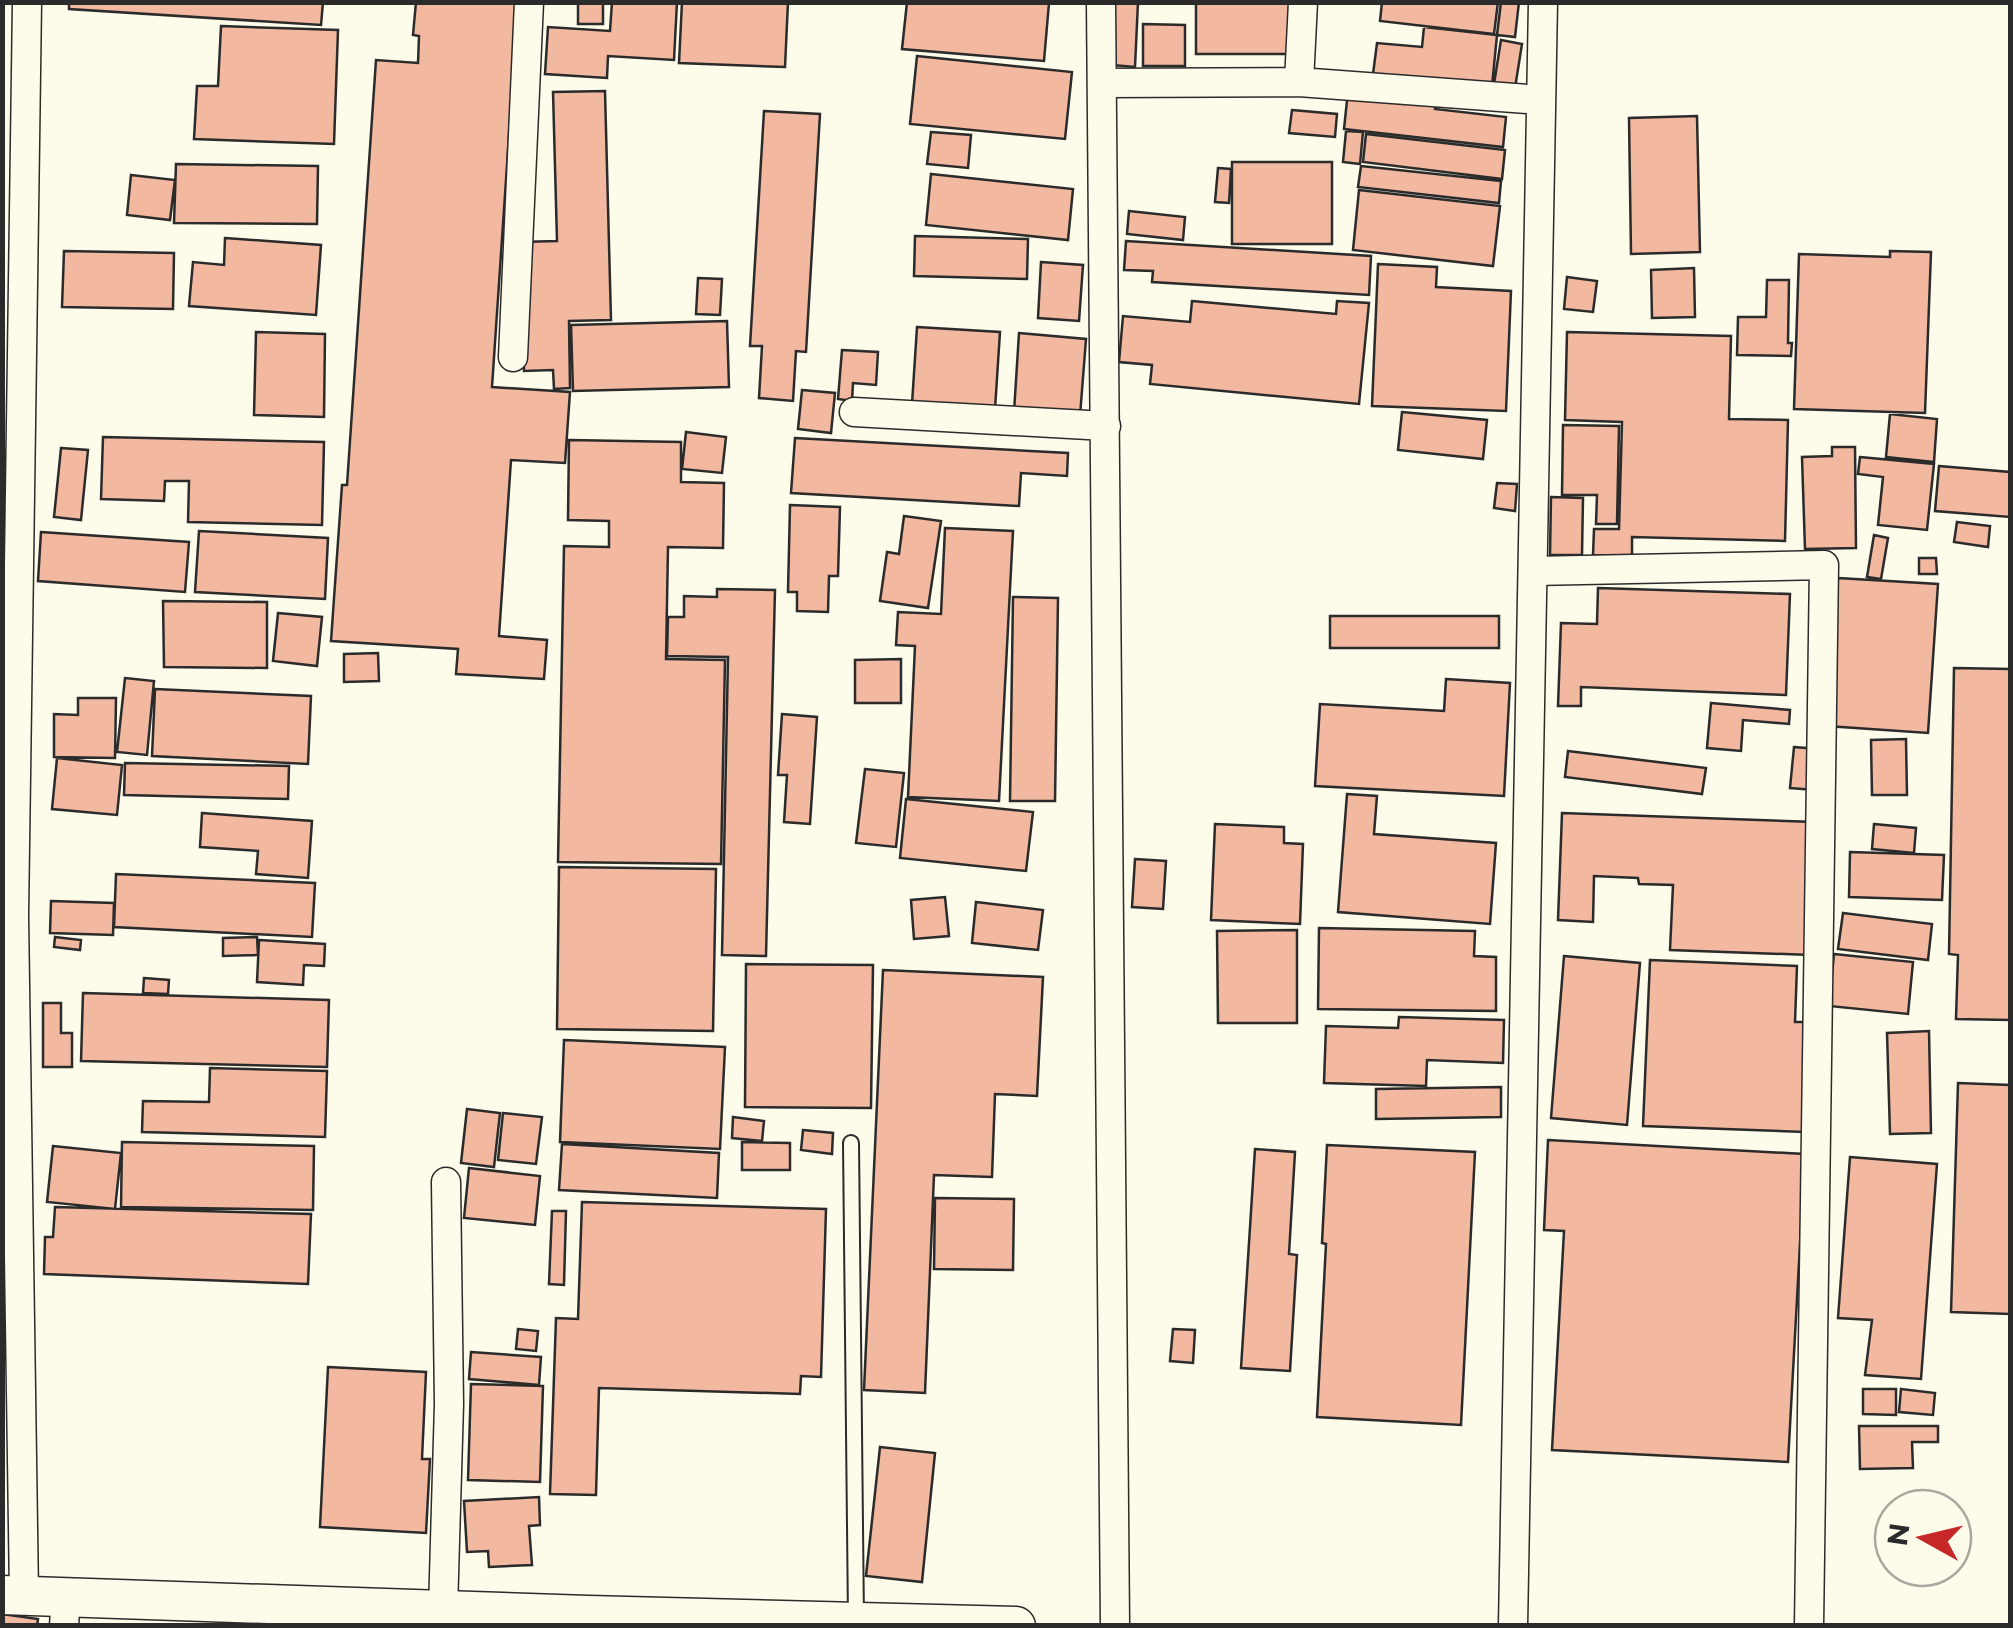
<svg xmlns="http://www.w3.org/2000/svg" width="2013" height="1628" font-family="Montserrat,sans-serif">
<style>
.building{fill:#f2b8a0;stroke:#2b2b2b;stroke-width:2.5}
.lines{fill:none;stroke-linecap:round;stroke-linejoin:round}
.service-casing{stroke:#2b2b2b;stroke-width:18}
.minor-casing{stroke:#2b2b2b;stroke-width:31}
.secondary-casing{stroke:#2b2b2b;stroke-width:41}
.service{stroke:#fdfbea;stroke-width:14}
.minor{stroke:#fdfbea;stroke-width:28}
.secondary{stroke:#fdfbea;stroke-width:38}
</style>
<rect width="100%" height="100%" fill="#fdfbea"/>
<path class="building" d="M69,2H323L321,25L69,9Z
M416,2H518L492,387L570,392L565,463L511,460L499,636L547,640L544,679L456,674L458,649L331,641L342,485H347L376,60L418,63L419,36L413,35Z
M578,2H603V24H578Z
M612,2H677L674,60L608,56L607,78L545,74L548,27L610,31Z
M682,2H788L785,67L679,63Z
M907,2H1074L1049,3L1044,61L902,49Z
M1115,2H1138L1135,67L1112,65Z
M1196,2H1295V54H1196Z
M1382,2H1498L1494,34L1380,21Z
M1501,2H1519L1515,37L1497,35Z
M1143,24L1185,25V66H1143Z
M221,26L338,30L334,144L194,139L197,86H218Z
M1424,27L1497,35L1492,86L1373,74L1377,43L1422,47Z
M1501,40L1522,44L1515,88L1494,84Z
M917,56L1072,72L1065,139L910,124Z
M605,91L611,320L569,321L570,388L554,389L553,370L524,371L520,242L557,241L553,92Z
M1348,91L1436,101L1435,109L1506,117L1503,147L1344,129Z
M1292,110L1337,114L1335,137L1289,133Z
M764,111L820,114L806,352L796,351L793,401L759,398L762,346H750Z
M1697,116L1700,252L1631,254L1629,118Z
M1346,131L1363,132L1360,164L1343,162Z
M931,132L971,135L968,168L927,164Z
M1366,134L1505,150L1502,179L1363,162Z
M1232,162H1332V244H1232Z
M176,164L318,166L317,224L174,223Z
M1361,166L1501,181L1499,203L1358,187Z
M1218,168L1231,169L1229,203L1215,202Z
M931,174L1073,189L1068,240L926,225Z
M131,175L175,180L170,220L127,215Z
M1359,190L1500,206L1493,266L1353,250Z
M1129,211L1185,217L1183,240L1127,234Z
M915,236L1028,239L1027,279L914,276Z
M225,238L321,245L316,315L189,306L193,262L224,265Z
M1126,241L1371,256L1369,295L1152,282L1153,271L1124,270Z
M64,251L174,253L173,309L62,307Z
M1890,251L1931,252L1925,413L1794,409L1799,254L1890,257Z
M1041,262L1083,265L1079,321L1038,318Z
M1378,264L1437,267L1436,287L1511,291L1506,411L1372,406Z
M1694,268L1695,317L1652,318L1651,270Z
M1567,277L1597,281L1593,312L1564,309Z
M698,278L722,279L720,315L696,314Z
M1767,280H1789L1788,343H1792L1791,356L1737,355L1738,317H1766Z
M1192,301L1336,314L1337,301L1369,303L1359,404L1150,384L1152,365L1119,362L1123,316L1190,322Z
M727,321L729,387L573,391L571,325Z
M917,327L1000,332L995,409L912,404Z
M256,332L325,334L324,417L254,415Z
M1567,332L1731,336L1729,419L1788,420L1785,541L1632,537V556L1593,555L1594,529H1619L1622,422L1565,420Z
M1019,333L1086,339L1080,416L1014,412Z
M842,350L878,352L876,385L853,383L852,401L838,399Z
M802,390L835,393L831,433L798,429Z
M1402,412L1487,420L1483,459L1398,450Z
M1890,414L1937,419L1934,462L1886,457Z
M1563,425L1619,426L1617,524H1596L1597,495H1562Z
M686,432L726,437L722,473L682,469Z
M103,437L324,442L322,525L188,522L189,481H165L164,501L101,499Z
M795,438L1068,453L1067,476L1021,473L1019,506L791,493Z
M569,440L681,442V482L724,483L723,548L668,547L666,659L725,660L721,864L558,862L564,546L609,547V521L568,520Z
M1832,447H1855L1856,548L1805,549L1802,457L1832,456Z
M61,448L88,450L81,520L54,517Z
M1860,457L1934,464L1927,530L1878,525L1883,477L1858,474Z
M1939,466L2010,472V517L1935,511Z
M1497,483L1517,484L1515,511L1494,508Z
M1551,497L1583,498L1582,555H1550Z
M790,505L840,507L838,576H829L828,612L797,611V592H788Z
M904,516L941,521L928,608L880,601L887,552L899,554Z
M1957,522L1990,526L1988,547L1954,542Z
M945,528L1013,531L999,801L908,797L915,646L896,645L898,612L941,614Z
M199,531L328,538L325,599L195,592Z
M41,532L189,542L185,592L38,581Z
M1874,535L1888,538L1881,579L1867,577Z
M1919,558H1936L1937,574H1919Z
M1838,578L1938,584L1928,733L1827,726Z
M1598,588L1790,594L1786,695L1581,687V706H1558L1561,623L1597,624Z
M717,589L775,590L766,956L722,955L728,657L667,656L668,617H684V596L717,597Z
M1013,597L1058,598L1055,801H1010Z
M163,601L267,602V668L164,667Z
M278,613L322,617L317,666L273,661Z
M1330,616H1499V648H1330Z
M378,653L379,681L344,682V654Z
M901,659V703H855V660Z
M1954,668L2010,669V1020L1956,1019L1958,955L1949,954Z
M125,678L154,681L147,755L117,752Z
M1446,679L1510,683L1504,796L1315,786L1320,704L1444,711Z
M155,689L311,696L308,764L152,756Z
M78,698H116L115,758L54,757V714L78,715Z
M1711,703L1790,710L1789,724L1743,720L1741,751L1707,748Z
M782,714L817,717L810,824L784,822L787,775H778Z
M1906,739L1907,795H1872L1871,740Z
M1794,747L1818,749L1815,790L1790,788Z
M1568,751L1706,768L1702,794L1565,777Z
M57,758L122,765L117,815L52,809Z
M125,763L289,766L288,799L124,795Z
M865,769L904,773L896,847L856,843Z
M1347,794L1377,796L1374,834L1496,843L1490,924L1338,912Z
M906,799L1033,812L1026,871L900,858Z
M202,813L312,821L308,878L256,874L258,851L200,847Z
M1562,813L1815,822L1811,955L1670,950L1673,885L1639,884L1638,878L1594,876L1593,922L1558,920Z
M1215,824L1284,827V843L1303,844L1300,924L1211,920Z
M1874,824L1916,828L1914,853L1872,849Z
M1850,852L1944,855L1942,900L1849,897Z
M1135,859L1166,861L1163,909L1132,907Z
M559,867L716,869L713,1031L557,1029Z
M116,874L315,883L312,937L114,927Z
M945,897L949,936L914,939L911,900Z
M51,901L114,903L113,935L50,933Z
M976,902L1043,910L1038,950L972,943Z
M1843,913L1932,924L1928,960L1838,949Z
M1319,928L1475,931L1474,956L1496,957V1011L1318,1009Z
M1297,930V1023H1218L1217,931Z
M55,937L81,940L80,950L54,947Z
M257,937L258,955L223,956V938Z
M259,940L325,944L324,966L304,965L303,985L257,982Z
M1834,954L1913,962L1908,1014L1829,1006Z
M1564,956L1640,963L1627,1125L1551,1118Z
M1650,960L1797,966L1795,1022H1810L1805,1132L1643,1126Z
M746,964L873,965L871,1108L745,1107Z
M883,970L1043,977L1037,1096L995,1094L992,1177L934,1175L925,1393L864,1390Z
M144,978L169,980L168,994L143,993Z
M83,993L329,1000L327,1067L81,1061Z
M43,1003H61V1033H72V1067H43Z
M1399,1017L1504,1020L1503,1063L1427,1060L1426,1086L1324,1083L1326,1026L1398,1028Z
M1929,1031L1931,1133L1890,1134L1887,1033Z
M564,1040L725,1047L720,1149L560,1142Z
M210,1068L327,1071L325,1137L142,1132L143,1101L209,1102Z
M1958,1083L2010,1085V1314L1951,1312Z
M1501,1087V1117L1376,1119V1089Z
M467,1109L500,1113L494,1167L461,1163Z
M503,1113L542,1117L536,1164L498,1160Z
M733,1117L764,1121L762,1141L732,1138Z
M803,1130L833,1133L832,1154L801,1150Z
M1548,1140L1805,1154L1788,1462L1552,1450L1564,1231L1544,1230Z
M122,1142L314,1146L313,1210L121,1207Z
M742,1142L790,1143V1170H742Z
M562,1144L719,1153L717,1198L559,1190Z
M1327,1145L1475,1152L1461,1425L1317,1417L1326,1244L1322,1243Z
M53,1146L121,1153L115,1209L47,1202Z
M1255,1149L1295,1152L1289,1254L1297,1255L1290,1371L1241,1368Z
M1850,1157L1937,1164L1921,1379L1865,1375L1872,1320L1838,1318Z
M469,1168L540,1176L535,1225L464,1218Z
M935,1198L1014,1199L1013,1270L934,1269Z
M582,1202L826,1209L821,1377L801,1376L800,1394L599,1388L596,1495L550,1494L556,1318L578,1319Z
M55,1207L311,1214L308,1284L44,1274L45,1237H53Z
M552,1211H566L564,1285L549,1284Z
M518,1329L538,1331L536,1351L516,1349Z
M1173,1329L1195,1330L1193,1363L1170,1361Z
M471,1352L541,1357L539,1385L469,1379Z
M328,1367L426,1372L422,1459H430L426,1533L320,1527Z
M471,1384L543,1386L540,1482L468,1480Z
M1863,1389H1896V1415L1863,1414Z
M1901,1389L1935,1393L1933,1415L1899,1412Z
M1859,1426H1938V1442H1912L1913,1468L1860,1469Z
M880,1447L935,1453L922,1582L866,1576Z
M539,1497L540,1525L529,1526L532,1565L489,1567L488,1551L467,1552L464,1501Z
M2,1614L38,1619L37,1626H2Z"/>
<g class="lines">
<g class="service-casing">
<path id="service" d="M851,1143L856,1621"/>
</g>
<g class="minor-casing">
<path id="minor" d="M1101,2L1115,1626
M1299,82L1303,2
M1103,83L1299,82L1541,100
M513,357L529,2
M854,412L1106,426
M1533,571L1824,565L1809,1626
M24,1595L14,916L27,2
M443,1610L449,1404L446,1182
M64,1626L66,1596
M1513,1626L1543,2"/>
</g>
<g class="secondary-casing">
<path id="secondary" d="M2,1595L588,1615L1016,1626"/>
</g>
<use href="#service" class="service"/>
<use href="#minor" class="minor"/>
<use href="#secondary" class="secondary"/>
</g>
<rect width="2013" height="1628" fill="none" stroke="#2b2b2b" stroke-width="10"/>
<g transform="translate(1923 1538) rotate(278)"><circle r="48" fill="#fdfbea" stroke="#a9a89e" stroke-width="2.5"/>
<path d="M0-8L18 38L0 25L-18 38Z" fill="#c62828"/>
<text y="-15" font-size="28" font-weight="bold" text-anchor="middle" fill="#2b2b2b">N</text>
</g>
</svg>
